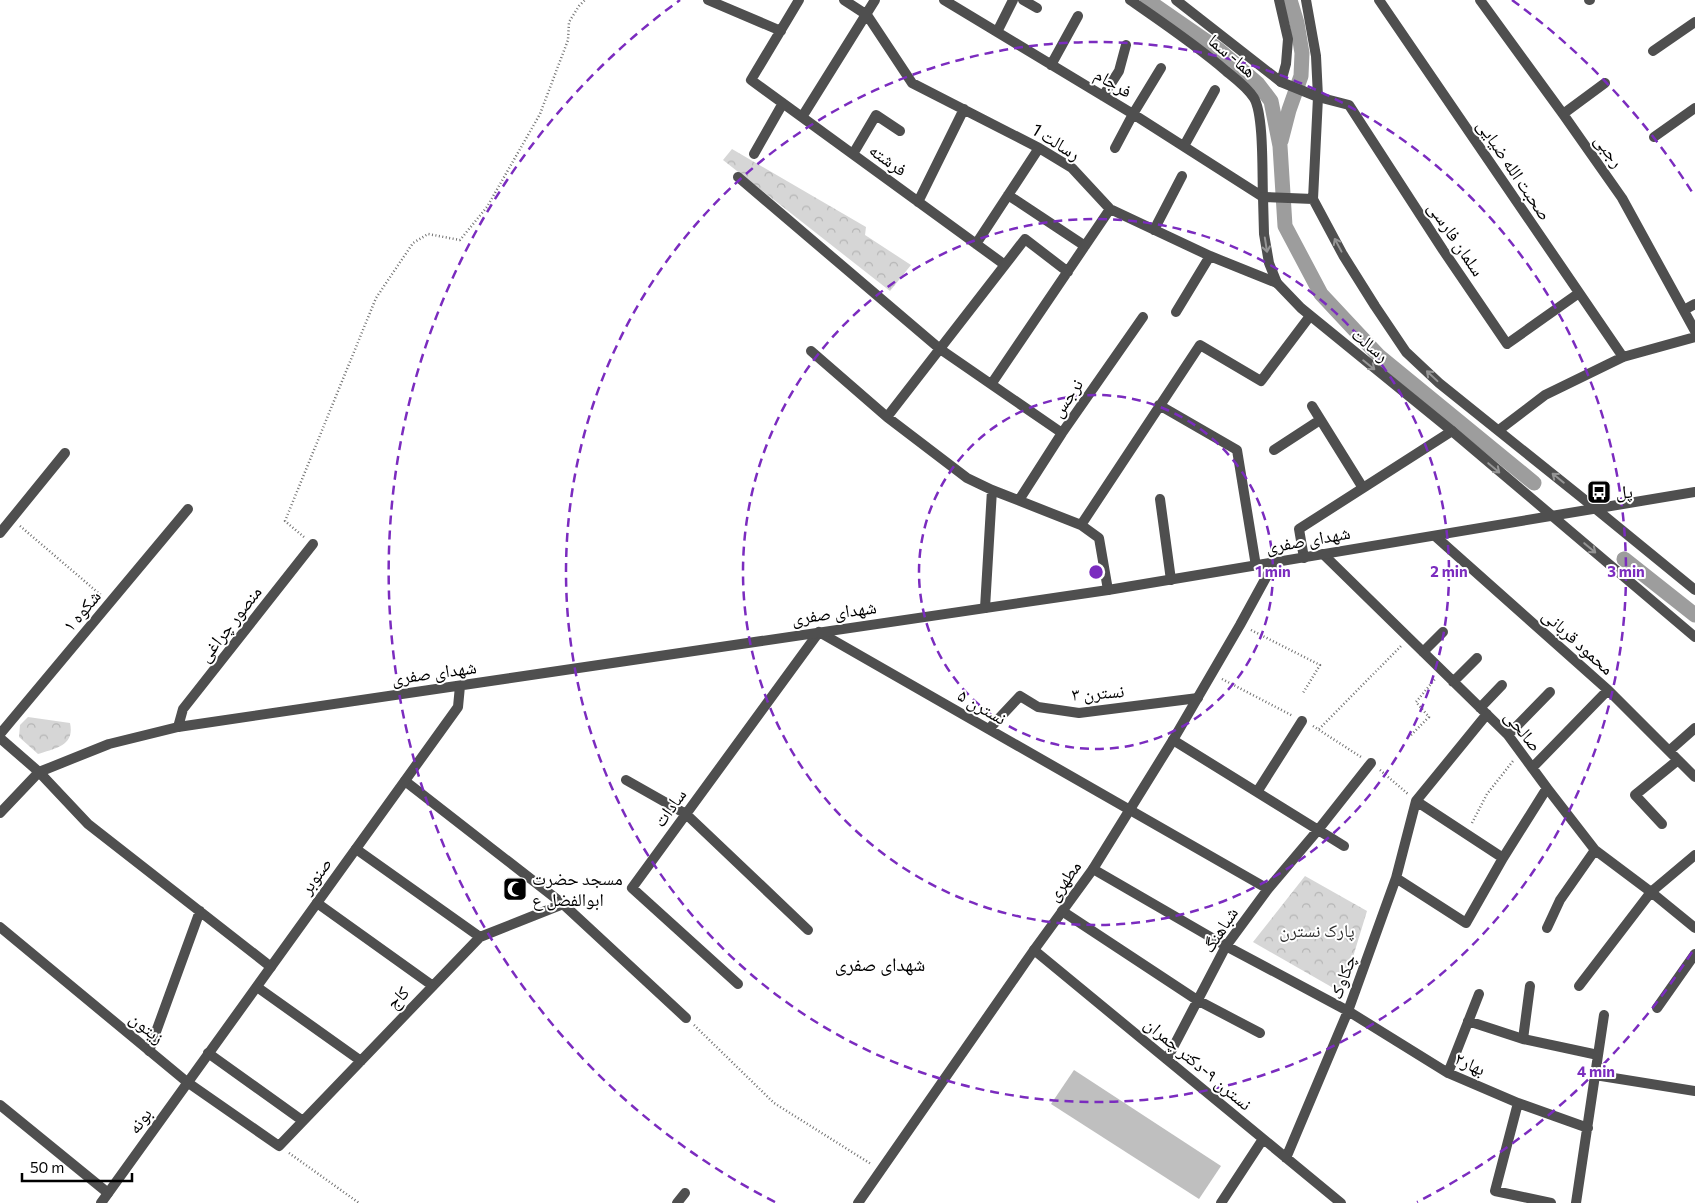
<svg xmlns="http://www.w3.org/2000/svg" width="1695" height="1203" font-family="Commissioner,'Noto Naskh Arabic',sans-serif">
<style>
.park{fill:url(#park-crowns)}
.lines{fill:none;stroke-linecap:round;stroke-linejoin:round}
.canal{stroke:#9d9d9d;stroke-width:15}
.building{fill:#bfbfbf}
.path{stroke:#717171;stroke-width:2.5;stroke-dasharray:1 2.5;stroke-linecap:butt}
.minor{stroke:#4f4f4f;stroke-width:10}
.tertiary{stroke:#4f4f4f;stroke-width:10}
.oneway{stroke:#959595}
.ring{fill:none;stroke:#7b2cbf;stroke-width:2.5;stroke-dasharray:9 6}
.labels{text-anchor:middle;stroke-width:4;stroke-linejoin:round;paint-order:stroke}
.street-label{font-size:18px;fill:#000;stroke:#fff}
.poi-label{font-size:18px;fill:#000;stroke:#fff;text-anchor:start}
.park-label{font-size:18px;fill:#2d2d2d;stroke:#fff}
.neighbourhood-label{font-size:19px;fill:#000;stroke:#fff}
.centre{fill:#7b2cbf;stroke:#fff;stroke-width:2.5}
.ring-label{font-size:15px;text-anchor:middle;font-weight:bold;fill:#7b2cbf;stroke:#fff;stroke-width:4;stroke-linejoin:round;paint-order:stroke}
</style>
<defs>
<pattern id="park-crowns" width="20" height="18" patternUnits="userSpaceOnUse" patternTransform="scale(1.25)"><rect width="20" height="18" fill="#d6d6d6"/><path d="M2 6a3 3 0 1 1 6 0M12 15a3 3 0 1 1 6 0" fill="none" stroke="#b6b6b6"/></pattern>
</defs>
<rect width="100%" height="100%" fill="#fff"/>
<path class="park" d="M732,149L866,227L865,235L911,265L890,291L723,160Z
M28,717L70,723C75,746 55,748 38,754L19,737L20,725Z
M1305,876L1367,911L1342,993L1253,942Z"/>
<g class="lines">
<path class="canal" d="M1147,0L1219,50L1258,84L1271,101L1280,146L1285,226L1321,294L1379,356L1534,483
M1281,141L1289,110L1301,76L1302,53L1297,23L1290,0
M1624,559L1695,615"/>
</g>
<path class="building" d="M1074,1070L1221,1166L1199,1199L1051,1104Z"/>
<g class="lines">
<path class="path" d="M20,526L102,596
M304,537L285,521L376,298L413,243L428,234L460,240L487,207L540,114L568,40L569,22L579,6L585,0
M1251,630L1320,665L1303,693
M1222,679L1293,716
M1313,726L1361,757
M1319,729L1401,646
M1411,735L1429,717L1416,702L1435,679
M1380,770L1408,794
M1472,823L1487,794L1513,761
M694,1025L774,1103L871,1164
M289,1153L359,1203"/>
<path class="minor" d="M708,0L781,31
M799,0L751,80L1005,265
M844,0L867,15L912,83L1039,148L1072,168L1110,209L1210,256L1277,283
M944,0L1133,114L1263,197
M1023,0L1037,8
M1130,0C1163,23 1196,45 1226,71C1236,79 1247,87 1254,98C1264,115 1262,174 1263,197
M1176,0L1281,82L1286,64L1288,39L1279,0
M1379,0L1623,357
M1480,0L1563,114L1622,198L1695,331
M1589,0H1590
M997,32L1013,0
M1653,51L1695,22
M1051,65L1078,16
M1103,96L1119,71L1126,45
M1318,97L1349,105L1443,250L1507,344L1579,293
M1563,114L1605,83
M802,117L875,0
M1654,137L1695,108
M1184,146L1215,90
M1115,148L1133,114L1161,68
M754,154L783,103
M853,154L876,115L900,131
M738,177L940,349L1062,433
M1008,195L1085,246
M918,202L964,109
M1154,230L1182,176
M976,244L1039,148
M1684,310L1695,304
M1176,312L1210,256
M811,351L887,417L967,478L992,490L1081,525L1099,538L1108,590
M992,383L1110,209
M1159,405L1237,450L1256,566
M1312,406L1363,488
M887,417L1025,239L1068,272
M1499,430L1545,395L1623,357L1695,337
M1274,450L1320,420
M1160,499L1171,580
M1019,500L1062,433L1143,317
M1081,525L1200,345L1261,381L1310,316
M0,533L65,453
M1435,536L1608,690L1695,777
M1323,554L1508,735L1547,788L1595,850L1651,892L1695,928
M1304,558L1299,529L1452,431
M985,608L992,490
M1423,652L1443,632
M1453,682L1477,658
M1480,708L1502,685
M178,727L183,709L313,544
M989,729L1020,696L1038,707L1079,713L1198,698
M0,734L188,509
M1508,735L1550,692
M0,738L39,772L88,824L271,967
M1173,740L1344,846
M1669,751L1695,728
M1532,768L1608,690
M626,780L686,814L808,930
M405,781L563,904L686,1018
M1257,792L1302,721
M1416,801L1503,858
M1662,824L1635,795L1678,760
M356,849L480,937
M1093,869L1226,946L1348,1011L1448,1073L1518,1103L1588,1128
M1396,878L1466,923L1503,858L1547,788
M317,903L433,986
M1062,911L1197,1000L1260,1033
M1547,928L1560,900L1595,850
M1034,950L1341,1203
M738,984L632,888L819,632L1268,889
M1579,986L1651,892L1695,855
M257,987L361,1061
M1657,1008L1695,954
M1468,1021L1523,1039L1598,1055
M1523,1039L1530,986
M149,1051L200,911
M208,1053L303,1121
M1167,1059L1226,946L1268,889L1318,830L1371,763
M1448,1073L1479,994
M1595,1075L1695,1091
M187,1082L279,1146L480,937L563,904
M1518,1103L1495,1191L1551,1203
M0,1105L108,1193
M1286,1158L1348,1011L1396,878L1416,801L1487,714
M677,1203L685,1193
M1221,1203L1263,1139
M1576,1203L1604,1015"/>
<path class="tertiary" d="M1306,0L1316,56L1318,97L1313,199L1343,255L1375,306L1406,352L1439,383L1596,509L1695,590
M1281,82L1318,97
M1313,199L1263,197L1264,234L1269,263L1277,283L1301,308L1452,431L1695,637
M0,813L39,772L109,744L178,727L1108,590L1695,492
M0,927L187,1082
M101,1203L458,707L460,686
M858,1203L1034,950L1093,869L1173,740L1240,625L1274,563"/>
</g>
<defs><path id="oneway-shaft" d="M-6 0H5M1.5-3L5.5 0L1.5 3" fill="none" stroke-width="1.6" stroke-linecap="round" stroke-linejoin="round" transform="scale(1.25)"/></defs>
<g class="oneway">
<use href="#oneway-shaft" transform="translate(1266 245) rotate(81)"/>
<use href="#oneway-shaft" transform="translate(1338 245) rotate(-118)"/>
<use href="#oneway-shaft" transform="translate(1369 365) rotate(39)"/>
<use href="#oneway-shaft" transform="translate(1432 376) rotate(-137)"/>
<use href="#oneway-shaft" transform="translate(1494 468) rotate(40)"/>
<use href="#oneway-shaft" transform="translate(1558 478) rotate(-141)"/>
<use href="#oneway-shaft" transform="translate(1590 548) rotate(40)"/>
</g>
<g class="ring">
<circle cx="1096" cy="572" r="177"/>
<circle cx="1096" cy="572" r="353"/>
<circle cx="1096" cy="572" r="530"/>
<path d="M1692 952A707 707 0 0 1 1417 1202M775 1202A707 707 0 0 1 680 0M1512 0A707 707 0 0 1 1692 192"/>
</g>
<defs>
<g id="bus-square" transform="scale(1.25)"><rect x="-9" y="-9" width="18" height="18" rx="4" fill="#000" stroke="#fff"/><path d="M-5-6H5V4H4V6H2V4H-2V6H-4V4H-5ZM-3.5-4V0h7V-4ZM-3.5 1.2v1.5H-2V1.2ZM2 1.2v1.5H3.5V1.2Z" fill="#fff"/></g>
<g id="mosque-square" transform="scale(1.25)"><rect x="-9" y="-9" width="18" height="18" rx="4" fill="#000" stroke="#fff"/><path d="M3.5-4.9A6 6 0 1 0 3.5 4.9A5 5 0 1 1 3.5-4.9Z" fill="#fff"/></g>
</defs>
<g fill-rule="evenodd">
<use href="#bus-square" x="1599" y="492"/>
<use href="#mosque-square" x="515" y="889"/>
</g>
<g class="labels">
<g class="street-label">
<text transform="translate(1232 56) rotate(40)" y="6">هما- سما</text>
<text transform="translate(1113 83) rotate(31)" y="6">فرجام</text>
<text transform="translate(1056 142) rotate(32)" y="6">رسالت 1</text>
<text transform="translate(1609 151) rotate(55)" y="6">رجبی</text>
<text transform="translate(888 160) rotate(36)" y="6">فرشته</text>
<text transform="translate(1514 170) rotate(56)" y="6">صحبت الله ضیایی</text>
<text transform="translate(1456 239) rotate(56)" y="6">سلمان فارسی</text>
<text transform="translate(1370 345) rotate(39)" y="6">رسالت</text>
<text transform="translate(1067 398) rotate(-55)" y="6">نرجس</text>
<text transform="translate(1308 540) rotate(-10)" y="6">شهدای صفری</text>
<text transform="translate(82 611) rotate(-50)" y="6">شکوه ۱</text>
<text transform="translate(834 613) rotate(-8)" y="6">شهدای صفری</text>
<text transform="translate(230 624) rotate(-52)" y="6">منصور چراغی</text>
<text transform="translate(1578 642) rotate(42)" y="6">محمود قربانی</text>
<text transform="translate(434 673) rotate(-8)" y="6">شهدای صفری</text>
<text transform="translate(1098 693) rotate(-4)" y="6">نسترن ۳</text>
<text transform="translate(982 707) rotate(30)" y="6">نسترن ۵</text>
<text transform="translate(1523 731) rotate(51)" y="6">صالحی</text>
<text transform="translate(670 808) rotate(-54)" y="6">سادات</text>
<text transform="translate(316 876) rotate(-54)" y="6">صنوبر</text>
<text transform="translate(1064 881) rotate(-54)" y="6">مطهری</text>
<text transform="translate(1220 930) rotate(-57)" y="6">شباهنگ</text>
<text transform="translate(1343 977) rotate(-70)" y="6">چکاوک</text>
<text transform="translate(398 998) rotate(-46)" y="6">کاج</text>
<text transform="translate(147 1028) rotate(40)" y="6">زیتون</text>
<text transform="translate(1198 1064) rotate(40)" y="6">نسترن ۹-دکتر چمران</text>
<text transform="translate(1470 1064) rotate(25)" y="6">بهار۲</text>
<text transform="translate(140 1121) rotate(-54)" y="6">بونه</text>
</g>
<g class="poi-label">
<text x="1616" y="498">پل</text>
<text x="532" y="885">مسجد حضرت<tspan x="532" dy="21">ابوالفضل ع</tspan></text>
</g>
<g class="park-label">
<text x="1317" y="937">پارک نسترن</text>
</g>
<g class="neighbourhood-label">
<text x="880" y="971">شهدای صفری</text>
</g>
</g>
<circle cx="1096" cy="572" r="8" class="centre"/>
<g class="ring-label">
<text x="1273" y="577">1 min</text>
<text x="1449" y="577">2 min</text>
<text x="1626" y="577">3 min</text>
<text x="1596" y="1077">4 min</text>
</g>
<path d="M22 1173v8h110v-8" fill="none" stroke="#000000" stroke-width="2.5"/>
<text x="30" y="1173" font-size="15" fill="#000000" stroke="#ffffff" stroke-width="4" paint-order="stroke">50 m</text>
</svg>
